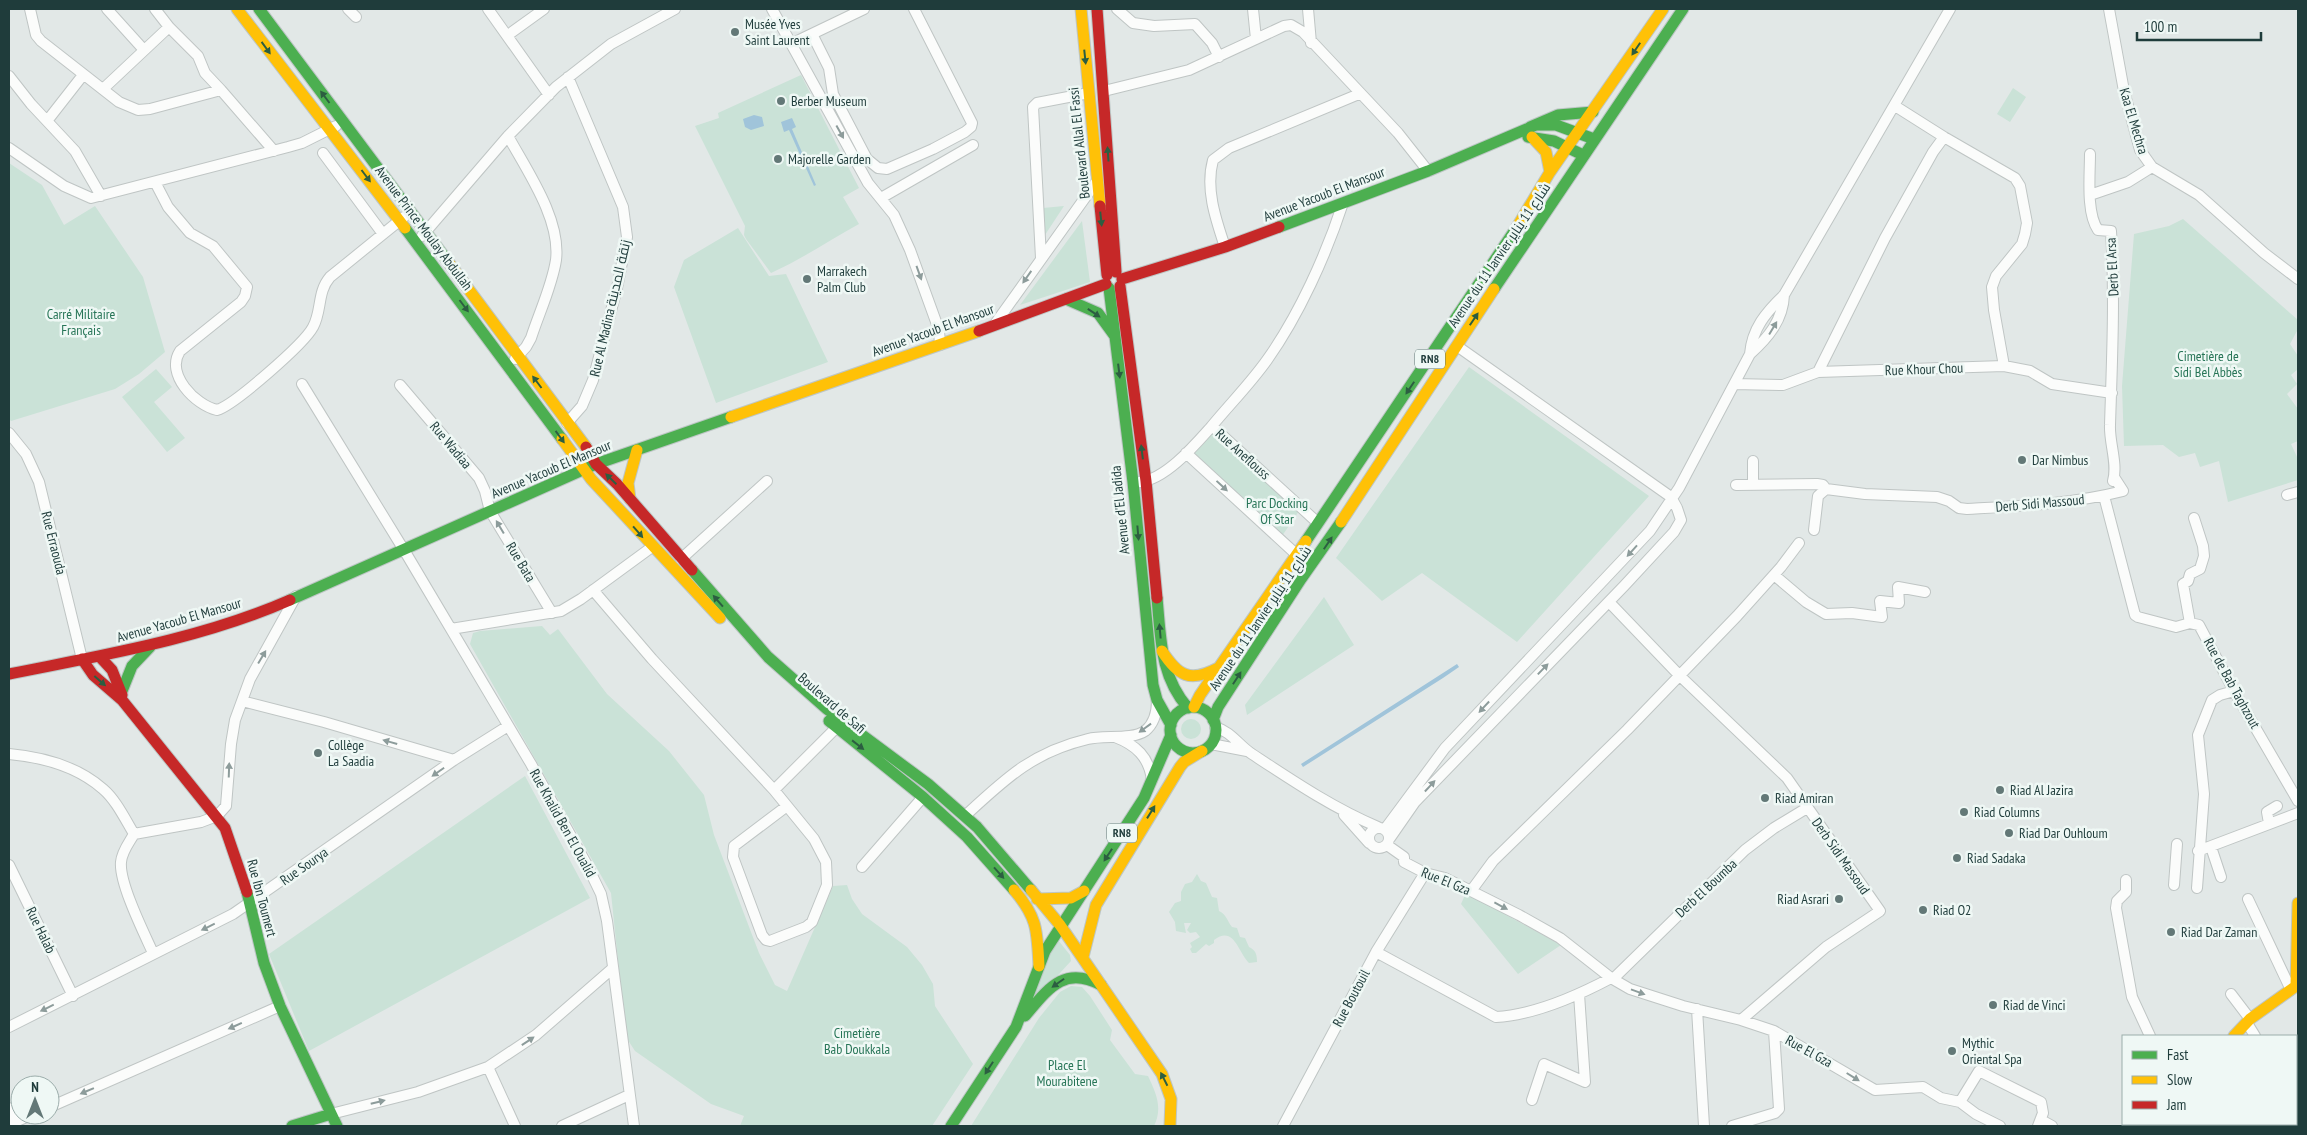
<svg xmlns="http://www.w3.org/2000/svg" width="2307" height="1135" font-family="'PT Sans Narrow',Cairo,sans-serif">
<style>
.green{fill:#cae2d7}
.water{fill:#a0c4da}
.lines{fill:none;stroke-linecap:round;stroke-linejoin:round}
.street-casing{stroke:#bfc5c4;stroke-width:12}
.fast-casing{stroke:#bdc6c5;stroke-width:13}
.slow-casing{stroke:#bdc6c5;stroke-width:13}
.jam-casing{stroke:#bdc6c5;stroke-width:13}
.street{stroke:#fbfcfb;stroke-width:10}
.fast{stroke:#4caf50;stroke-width:11}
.slow{stroke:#ffc107;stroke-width:11}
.jam{stroke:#c62828;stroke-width:11}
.oneway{fill:#2c5e41}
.oneway2{fill:#8d9c9b}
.poi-dot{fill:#637877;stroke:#eff8f5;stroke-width:2}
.labels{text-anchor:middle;stroke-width:5;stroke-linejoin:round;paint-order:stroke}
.shield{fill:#eff8f5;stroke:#5d7473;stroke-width:1}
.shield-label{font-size:12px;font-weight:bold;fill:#1f3c3b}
.poi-label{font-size:14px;fill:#1f3c3b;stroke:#eff8f5;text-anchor:start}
.street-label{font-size:14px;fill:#1f3c3b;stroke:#eff8f5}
.park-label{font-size:14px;fill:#277557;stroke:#eff8f5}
</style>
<rect width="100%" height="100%" fill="#e2e8e7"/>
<path class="green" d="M801,75L859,188L843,197L859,224C830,240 802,259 771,273L746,239L744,235L745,226L695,126L719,118L718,113Z
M2013,88L2026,97L2010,122L1997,114Z
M9,163L42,185L64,225L95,206L143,277L165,352L139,374L115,389L11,421L9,419Z
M1064,206L1043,238V208Z
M2183,219L2298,320V329L2290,344L2298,356V369L2291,375L2297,384L2287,394L2298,409V441L2291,444L2298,459V480L2228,502L2219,461L2200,467L2195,453L2179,457L2163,445L2124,446L2122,386L2134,234L2169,226Z
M1082,221L1090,282L1020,305Z
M738,228L769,276L786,274L828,362L716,403L674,287L684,260Z
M1469,367L1649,496L1517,642L1422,573L1382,601L1336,558Z
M156,369L172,387L154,402L185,438L167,452L122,397Z
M1213,433L1299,511L1282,536L1192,454Z
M1324,597L1354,645L1247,715L1245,705Z
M542,626L550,635L558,629L607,694L669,751L704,795L714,835L759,953L775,985L787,991L833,886L847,885L852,899L862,914L907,947L922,965L933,984L935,1006L973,1064L932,1126H740L744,1116L711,1104L635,1051L626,1037L611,893L470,644L473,633L480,631Z
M1181 729a10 10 0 1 1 20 0a10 10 0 1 1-20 0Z
M525,776L590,898L309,1051L269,954Z
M1197,874L1201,881L1206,883L1212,897L1217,898L1219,911C1227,915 1227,921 1232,927L1237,928L1240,937L1245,938L1249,947C1256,950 1257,955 1257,962L1249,963C1238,952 1234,925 1214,940V943L1209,946L1206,944L1196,953H1192L1190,949L1192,947L1190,943L1200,937L1196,932L1190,933L1187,930L1191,923H1184L1186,933L1176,931L1175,922L1169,912L1175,903L1181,901V892L1185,884L1192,882Z
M1466,893L1561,945L1518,974L1461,904Z
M1058,940L1070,955L1071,961L1028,1008L1050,952Z
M1071,986L1082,987L1090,996L1112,1030L1110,1040L1135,1074L1148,1076C1156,1093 1163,1108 1154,1126H971L1039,1018L1060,992Z"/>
<path class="water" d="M754,115L762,117L764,126L751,130L745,127L743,119Z
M792,118L796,127L792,129L816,185L814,186L789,130L784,132L781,122Z
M1457,664L1459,667L1443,678L1303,767L1301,764Z"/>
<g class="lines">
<g class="street-casing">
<path id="street" d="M30,9L36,35L41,41L119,102L138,110L150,109L221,90L274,151
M107,9L144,50
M348,9L356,17
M488,9L549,95
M772,9L868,183L894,215L910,250L939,330L940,345
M1117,9L1133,23L1154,26L1195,24L1212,43L1219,57
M1253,9L1256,39
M1308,9L1311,43
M2109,9L2124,91L2140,150L2152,167L2199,195L2264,253L2298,279
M169,27L198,56L205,73L221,90
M812,34L829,68L833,94L867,159L878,168L887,169L933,149L965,132L971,127L972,123L914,9
M508,35L544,9
M791,44L864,9
M9,76L31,104L75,151L101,196
M103,89L169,27L155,9
M1104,91L1189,70L1284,26L1291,25L1303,32L1398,133L1428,171
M1895,106L1944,137
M47,121L83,75
M508,136C527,171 561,219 556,260C552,286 539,313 531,338L526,347L515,359
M9,148L64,186L91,198L288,147L302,143L336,126
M323,153L383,234
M2090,154C2090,175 2086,213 2098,230L2111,231C2115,296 2112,360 2110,425C2109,442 2118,464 2113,481
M155,182L168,207L190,233L213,246L247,287L245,296L241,302L180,351C165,374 195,405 217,410C234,405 304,344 313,327C322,311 317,292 330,277L404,217
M2090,195L2128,182L2152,167
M881,198L973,145
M422,236L508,136L556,87L611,44L675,9
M1225,247C1216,220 1205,189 1213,160L1229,148L1359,94
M1041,258L1033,107L1037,103L1089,93
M995,324L1097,181
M1750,354C1768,338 1783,320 1784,295
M1818,372L1885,238L1933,152L1944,137L2015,178L2020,186L2027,223L2025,234L2022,244L1996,276L1992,287L1994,310L2004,366
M302,384L407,555L531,764L587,865L601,894L607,921L634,1126
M1734,384L1783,385L1818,372L2004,366L2030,371L2052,384L2112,393
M400,385L479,478L485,491L490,511L552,613
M567,423L582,406L593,380L617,288L627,237L623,207L568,77
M1212,426L1318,523
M9,433L26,454L39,482L82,659
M1186,453L1297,555
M1140,482C1166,479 1194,446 1211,427C1229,405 1250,384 1267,360C1299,315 1326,255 1343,203
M1753,483V461
M1736,485L1817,484L1823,485L1826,489
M2287,495L2298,492
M2104,496L2135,615L2138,617L2176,627L2190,623L2199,625L2234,691L2298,801
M1814,530L1818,496L1826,489L1865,494L1937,497L1949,501L1959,508L1967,509C2020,506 2072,504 2123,491L2114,477
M681,559L767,481
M1774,575L1806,602L1826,614L1852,613L1882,617L1880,601L1899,603L1898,587L1925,592
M593,590L652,659L774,790L814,839L826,862L827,885L812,922L806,927L770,941L766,940L762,935L733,857L734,846L787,806
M1609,602L1680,676L1787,778L1880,911L1826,947L1741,1020
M2190,623L2183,584L2188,581L2190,574L2200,569L2204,556L2203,546L2194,518
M451,629L561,611L581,599L652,547
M242,701L324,722L454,760
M1215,727C1232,732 1238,745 1252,754C1293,781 1333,808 1378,827
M1115,737C1136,745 1149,757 1152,780
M1211,744L1247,751
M9,754C42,757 77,766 103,789C116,800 125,819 134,834
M774,790L836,728
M966,815C1006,778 1033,752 1088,739C1104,735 1132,740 1145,731C1155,723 1157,712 1157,700
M1344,815L1369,843
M2269,823L2267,812L2277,806
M1369 838a10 10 0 1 1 20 0a10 10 0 1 1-20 0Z
M1385,829L1445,748L1650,531L1679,488L1750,354C1752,329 1766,312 1784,295L1950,9
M1390,838L1415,802L1624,586L1674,532L1681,520L1677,508L1671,497L1457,346
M1387,845L1404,857V862L1425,873L1445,878L1519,915L1560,938L1611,978L1630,989L1683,1006L1741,1020L1774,1031L1875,1090L1923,1087L1941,1098L1960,1102L1976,1114L2000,1126
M2211,847L2221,877
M2198,851L2298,813
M9,865L73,996
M862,867L923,797
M2126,880V892L2117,901L2116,908L2132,997L2150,1036
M2174,885L2177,844
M2197,888L2204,794L2198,735L2212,700L2220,695L2234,691
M1471,891L1493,861L1627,730L1737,616L1781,567L1799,543
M2248,899L2291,990
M1376,952L1496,1017C1534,1015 1577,996 1611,978
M153,953C144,933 119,883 121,862C122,851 129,843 134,834L201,822L217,816L226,806L231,744L235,720L250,679L296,596
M1613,979L1745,850L1774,828L1807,808
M2231,994L2250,1019
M1697,1009L1704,1126
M2247,1023L2255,1036
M9,1027L233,914L454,760L508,726
M2296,1044L2298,1042
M488,1067L515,1126
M1532,1100L1544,1064L1585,1082L1579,994
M1960,1102L1979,1071L2041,1102L2043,1113L2038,1126
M50,1107L280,1006
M9,1108L16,1126
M331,1114L418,1092L488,1067L536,1035L613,968
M2041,1120L2052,1126
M15,1122L31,1115
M2251,1124L2252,1126
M2292,1124L2293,1126
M562,1126L629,1095
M1283,1126L1376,952L1425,873
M1732,1126L1775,1113L1779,1109L1774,1031"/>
</g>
<g class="fast-casing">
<path id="fast" d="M259,9L446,259
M1530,127L1558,115L1593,112
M1528,137L1554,141L1583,155
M1279,227L1428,171L1536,125H1556L1594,139
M405,228L562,439
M1109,288L1133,482L1153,685L1157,700L1171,725
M1494,289L1683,9
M1066,299L1098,313L1114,335
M1306,541L1517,227
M692,570L768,657L827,709L928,784L977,827L1031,890
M1157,598C1161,639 1160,676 1188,708
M290,600L596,464L731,417
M122,691L132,666L150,647
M1170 730a23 23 0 1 1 46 0a23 23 0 1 1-46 0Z
M1213,720L1218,707L1301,579L1341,522
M829,721L923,797L967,837L1014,890
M247,892L264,963L280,1006L337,1126
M1025,1016C1048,989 1064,965 1101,985
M2188,1124L2189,1126
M292,1126L331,1114
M951,1126L1016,1027L1045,951L1144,798L1171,735"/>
</g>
<g class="slow-casing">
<path id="slow" d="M237,9L405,228
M1081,9L1100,206
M1532,137L1546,152L1550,172
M1517,227L1550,172L1663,9
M446,259L586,447
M731,417L979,331
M562,439L591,479L720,618
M630,499L628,483L637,450
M1341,522L1494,289
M1162,651C1178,676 1190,683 1218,668
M1194,707L1200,695L1306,541
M1014,890C1038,918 1037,931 1039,966
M1031,890L1060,925L1162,1074L1171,1099L1170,1126
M1037,899L1071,898L1084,891
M1083,957L1096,905L1180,767L1184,762L1202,751
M2234,1036L2250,1019L2296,986L2298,903"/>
</g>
<g class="jam-casing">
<path id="jam" d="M1097,9L1116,272
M1100,206L1107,275
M1122,279L1225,247L1279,227
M1120,286L1146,481L1157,598
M979,331L1106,284
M586,447L596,464L617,484L692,570
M100,657L112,670L122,695
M82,659L93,675L122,700L225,828L247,892
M9,674C103,655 201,639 290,600"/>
</g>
<use href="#street" class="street"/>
<use href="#fast" class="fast"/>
<use href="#slow" class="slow"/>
<use href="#jam" class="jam"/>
</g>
<defs><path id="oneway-solid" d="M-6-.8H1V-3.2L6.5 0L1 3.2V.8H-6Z" transform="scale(1.25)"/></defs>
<g class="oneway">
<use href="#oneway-solid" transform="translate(266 48) rotate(54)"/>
<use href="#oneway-solid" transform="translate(1636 49) rotate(124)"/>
<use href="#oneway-solid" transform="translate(1085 57) rotate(84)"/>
<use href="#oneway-solid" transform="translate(325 97) rotate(-127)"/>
<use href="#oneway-solid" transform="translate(1108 154) rotate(-94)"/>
<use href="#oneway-solid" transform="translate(366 176) rotate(53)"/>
<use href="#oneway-solid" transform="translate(1101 219) rotate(84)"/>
<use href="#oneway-solid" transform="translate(464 306) rotate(53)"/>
<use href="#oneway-solid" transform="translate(1094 313) rotate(34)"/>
<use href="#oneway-solid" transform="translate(1474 319) rotate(-56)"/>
<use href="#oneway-solid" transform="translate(1119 371) rotate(83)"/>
<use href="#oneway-solid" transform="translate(537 382) rotate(-127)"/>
<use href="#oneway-solid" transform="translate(1410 388) rotate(124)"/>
<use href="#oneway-solid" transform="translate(560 437) rotate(54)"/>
<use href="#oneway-solid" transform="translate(1142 452) rotate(-97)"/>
<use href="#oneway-solid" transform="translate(611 479) rotate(-136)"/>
<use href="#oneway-solid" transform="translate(638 532) rotate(49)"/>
<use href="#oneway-solid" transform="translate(1138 533) rotate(85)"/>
<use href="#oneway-solid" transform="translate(1328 543) rotate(-56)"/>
<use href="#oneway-solid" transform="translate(718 601) rotate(-131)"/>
<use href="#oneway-solid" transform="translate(1160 631) rotate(-95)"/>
<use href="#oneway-solid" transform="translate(1237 678) rotate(-57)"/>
<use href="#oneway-solid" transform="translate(100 681) rotate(41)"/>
<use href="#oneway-solid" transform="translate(858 745) rotate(38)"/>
<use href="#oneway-solid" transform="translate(1151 812) rotate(-58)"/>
<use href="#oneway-solid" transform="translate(1108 855) rotate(123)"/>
<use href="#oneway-solid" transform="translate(999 873) rotate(48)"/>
<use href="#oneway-solid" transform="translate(1058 983) rotate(145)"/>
<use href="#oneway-solid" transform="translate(989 1068) rotate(123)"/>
<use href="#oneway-solid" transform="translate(1164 1079) rotate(-117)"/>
</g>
<g class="oneway2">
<use href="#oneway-solid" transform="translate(840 132) rotate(61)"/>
<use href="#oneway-solid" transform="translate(919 273) rotate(70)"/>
<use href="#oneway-solid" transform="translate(1027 277) rotate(125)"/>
<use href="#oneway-solid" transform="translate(1773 328) rotate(-59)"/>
<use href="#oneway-solid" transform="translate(1222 486) rotate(43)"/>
<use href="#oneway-solid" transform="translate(500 527) rotate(-121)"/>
<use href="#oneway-solid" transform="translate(1632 551) rotate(132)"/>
<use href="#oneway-solid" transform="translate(262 657) rotate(-59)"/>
<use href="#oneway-solid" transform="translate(1543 669) rotate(-46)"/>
<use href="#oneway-solid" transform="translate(1484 707) rotate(133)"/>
<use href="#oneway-solid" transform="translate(1145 728) rotate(144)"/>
<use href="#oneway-solid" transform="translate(390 742) rotate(-164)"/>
<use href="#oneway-solid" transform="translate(229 770) rotate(-88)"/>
<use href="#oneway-solid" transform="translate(438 772) rotate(145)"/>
<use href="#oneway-solid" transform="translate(1430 786) rotate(-47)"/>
<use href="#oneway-solid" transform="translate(1501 906) rotate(28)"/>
<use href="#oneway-solid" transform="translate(208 927) rotate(154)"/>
<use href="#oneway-solid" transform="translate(1638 992) rotate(20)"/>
<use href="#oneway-solid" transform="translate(47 1008) rotate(154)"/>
<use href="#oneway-solid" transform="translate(235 1026) rotate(156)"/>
<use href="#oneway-solid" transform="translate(528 1041) rotate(-34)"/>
<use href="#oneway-solid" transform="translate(1853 1077) rotate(32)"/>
<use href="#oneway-solid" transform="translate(87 1091) rotate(157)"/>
<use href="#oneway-solid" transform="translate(378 1102) rotate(-14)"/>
</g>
<g class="poi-dot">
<circle cx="735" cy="32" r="5"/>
<circle cx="781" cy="101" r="5"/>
<circle cx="778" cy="159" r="5"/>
<circle cx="807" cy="279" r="5"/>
<circle cx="2022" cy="460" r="5"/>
<circle cx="318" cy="753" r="5"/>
<circle cx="2000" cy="790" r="5"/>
<circle cx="1765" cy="798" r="5"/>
<circle cx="1964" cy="812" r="5"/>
<circle cx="2009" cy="833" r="5"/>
<circle cx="1957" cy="858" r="5"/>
<circle cx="1839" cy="899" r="5"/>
<circle cx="1923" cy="910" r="5"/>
<circle cx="2171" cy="932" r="5"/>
<circle cx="1993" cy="1005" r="5"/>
<circle cx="1952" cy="1051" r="5"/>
</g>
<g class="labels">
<g class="shield">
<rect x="1415" y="349.5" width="30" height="19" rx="4"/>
<rect x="1107" y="823.5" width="30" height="19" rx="4"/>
</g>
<g class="shield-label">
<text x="1430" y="363">RN8</text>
<text x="1122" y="837">RN8</text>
</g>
<g class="poi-label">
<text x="745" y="29">Musée Yves<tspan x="745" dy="16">Saint Laurent</tspan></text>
<text x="791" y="106">Berber Museum</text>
<text x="788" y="164">Majorelle Garden</text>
<text x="817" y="276">Marrakech<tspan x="817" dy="16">Palm Club</tspan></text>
<text x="2032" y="465">Dar Nimbus</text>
<text x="328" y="750">Collège<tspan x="328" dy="16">La Saadia</tspan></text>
<text x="2010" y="795">Riad Al Jazira</text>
<text x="1775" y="803">Riad Amiran</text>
<text x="1974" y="817">Riad Columns</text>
<text x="2019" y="838">Riad Dar Ouhloum</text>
<text x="1967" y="863">Riad Sadaka</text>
<text x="1829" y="904" text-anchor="end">Riad Asrari</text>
<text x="1933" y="915">Riad O2</text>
<text x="2181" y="937">Riad Dar Zaman</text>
<text x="2003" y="1010">Riad de Vinci</text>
<text x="1962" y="1048">Mythic<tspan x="1962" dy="16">Oriental Spa</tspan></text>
</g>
<g class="street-label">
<text transform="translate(2134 121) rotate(73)" y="5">Kaa El Mechra</text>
<text transform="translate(1079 143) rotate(-96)" y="5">Boulevard Allal El Fassi</text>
<text transform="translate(1324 194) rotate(-21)" y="5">Avenue Yacoub El Mansour</text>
<text transform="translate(424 228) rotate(53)" y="5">Avenue Prince Moulay Abdullah</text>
<text transform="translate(1499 255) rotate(-56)" y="5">Avenue du 11 Janvier شارع 11 يناير</text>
<text transform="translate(2112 267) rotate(-93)" y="5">Derb El Arsa</text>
<text transform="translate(610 308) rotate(-77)" y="5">Rue Al Madina زنقة المدينة</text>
<text transform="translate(933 330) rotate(-20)" y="5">Avenue Yacoub El Mansour</text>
<text transform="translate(1924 369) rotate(-2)" y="5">Rue Khour Chou</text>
<text transform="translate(451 445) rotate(50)" y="5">Rue Wadiaa</text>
<text transform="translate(1243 454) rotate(42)" y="5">Rue Aneflouss</text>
<text transform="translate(551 469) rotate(-23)" y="5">Avenue Yacoub El Mansour</text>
<text transform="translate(2040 503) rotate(-5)" y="5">Derb Sidi Massoud</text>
<text transform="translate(1120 510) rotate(-96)" y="5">Avenue d'El Jadida</text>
<text transform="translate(54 543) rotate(76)" y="5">Rue Erraouda</text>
<text transform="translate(521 562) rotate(59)" y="5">Rue Bata</text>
<text transform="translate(1260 618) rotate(-56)" y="5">Avenue du 11 Janvier شارع 11 يناير</text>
<text transform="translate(179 620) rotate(-16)" y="5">Avenue Yacoub El Mansour</text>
<text transform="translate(2232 683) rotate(61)" y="5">Rue de Bab Taghzout</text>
<text transform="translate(832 703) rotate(41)" y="5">Boulevard de Safi</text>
<text transform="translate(563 823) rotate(61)" y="5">Rue Khalid Ben El Oualid</text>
<text transform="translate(1841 856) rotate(55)" y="5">Derb Sidi Massoud</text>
<text transform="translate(304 866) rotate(-35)" y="5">Rue Sourya</text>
<text transform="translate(1446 881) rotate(22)" y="5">Rue El Gza</text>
<text transform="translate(1706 888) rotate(-43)" y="5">Derb El Boumba</text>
<text transform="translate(262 898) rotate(75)" y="5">Rue Ibn Toumert</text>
<text transform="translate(41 930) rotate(64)" y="5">Rue Halab</text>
<text transform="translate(1351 998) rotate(-62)" y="5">Rue Boutouil</text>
<text transform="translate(1809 1051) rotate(29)" y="5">Rue El Gza</text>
</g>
<g class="park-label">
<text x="81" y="319">Carré Militaire<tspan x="81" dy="16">Français</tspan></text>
<text x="2208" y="361">Cimetière de<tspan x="2208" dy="16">Sidi Bel Abbès</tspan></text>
<text x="1277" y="508">Parc Docking<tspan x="1277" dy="16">Of Star</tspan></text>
<text x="857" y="1038">Cimetière<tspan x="857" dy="16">Bab Doukkala</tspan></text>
<text x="1067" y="1070">Place El<tspan x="1067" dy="16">Mourabitene</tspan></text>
</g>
</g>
<rect width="2307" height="1135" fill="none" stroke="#1f3c3b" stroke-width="20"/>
<rect x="2122" y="1035" width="175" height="90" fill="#eff8f5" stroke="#9cadab"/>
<rect x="2132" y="1051" width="25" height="8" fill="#4caf50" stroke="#9cadab"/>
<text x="2167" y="1060" font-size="15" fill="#1f3c3b">Fast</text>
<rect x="2132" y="1076" width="25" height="8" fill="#ffc107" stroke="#9cadab"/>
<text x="2167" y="1085" font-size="15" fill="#1f3c3b">Slow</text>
<rect x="2132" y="1101" width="25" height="8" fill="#c62828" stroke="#9cadab"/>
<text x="2167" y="1110" font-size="15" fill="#1f3c3b">Jam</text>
<g transform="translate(35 1100)"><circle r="24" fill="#eff8f5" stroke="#9cadab"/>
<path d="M0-4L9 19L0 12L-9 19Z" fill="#637877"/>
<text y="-8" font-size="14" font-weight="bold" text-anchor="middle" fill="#1f3c3b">N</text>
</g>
<path d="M2137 32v8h124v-8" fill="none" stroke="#1f3c3b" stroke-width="2.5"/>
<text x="2144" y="32" font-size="15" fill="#1f3c3b" stroke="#eff8f5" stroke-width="4" paint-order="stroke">100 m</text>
</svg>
